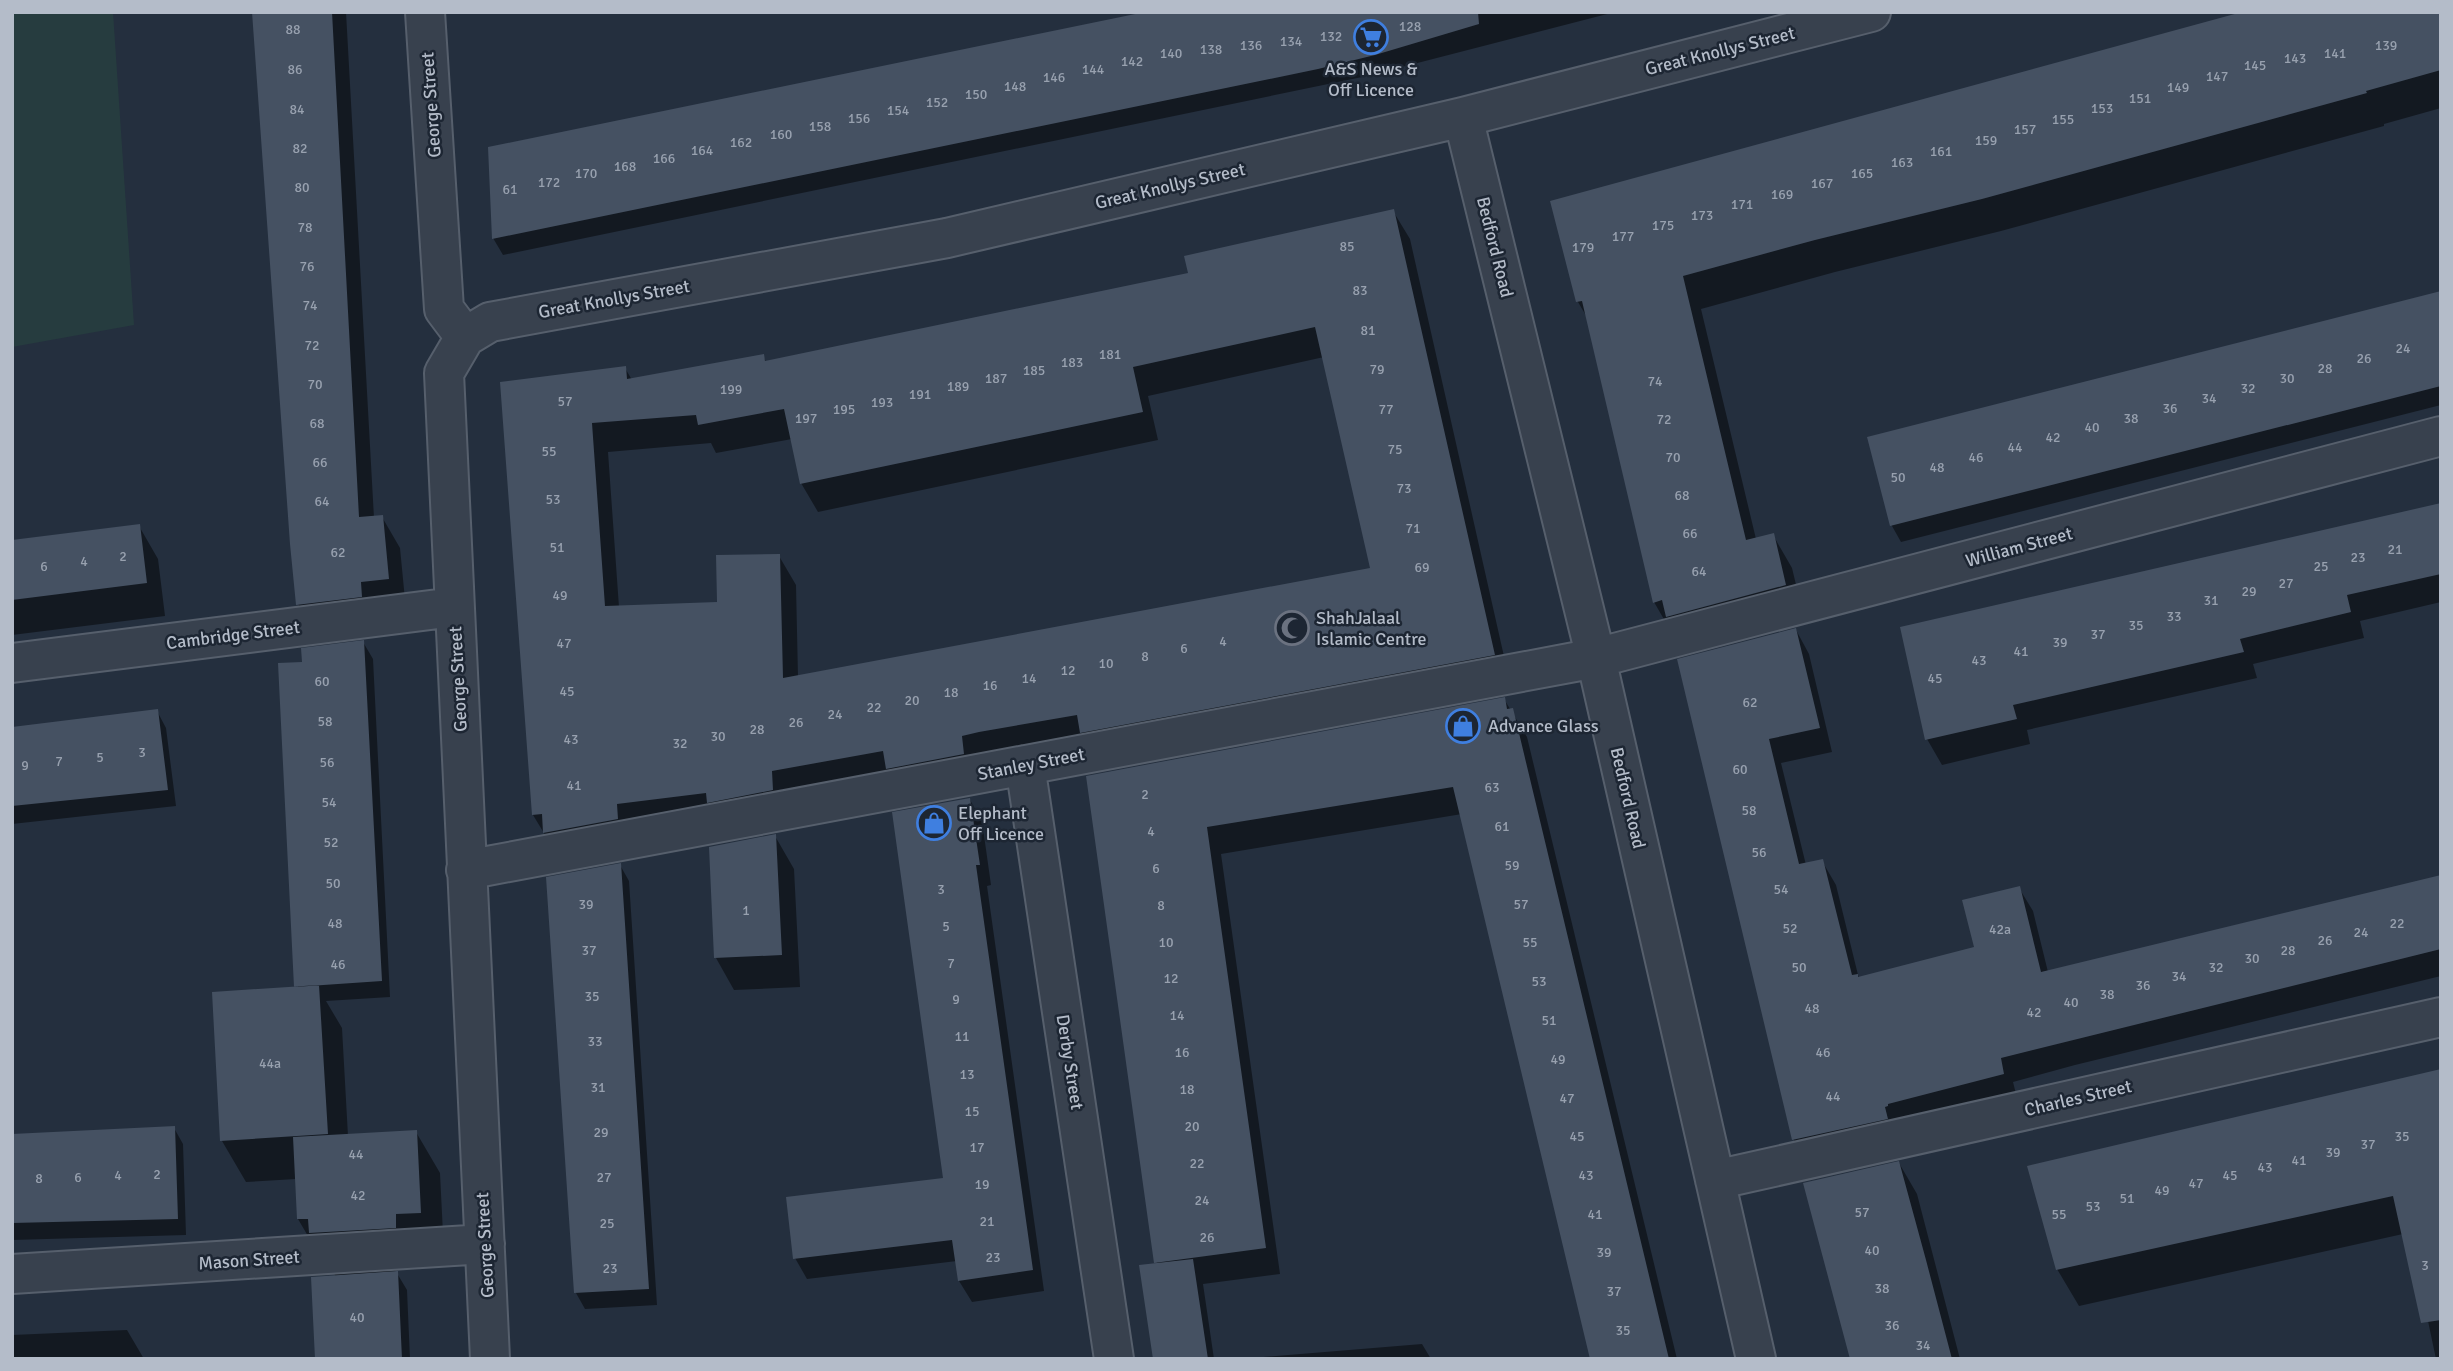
<svg xmlns="http://www.w3.org/2000/svg" width="2453" height="1371" font-family="Signika,sans-serif">
<style>
.green{fill:#263c3f}
.shadow{fill:#0007;fill-rule:evenodd}
.building{fill:#455162;fill-rule:evenodd}
.lines{fill:none;stroke-linecap:round;stroke-linejoin:round}
.minor-casing{stroke:#565f6c;stroke-width:42}
.minor{stroke:#38414e;stroke-width:38}
.labels{text-anchor:middle;stroke-width:5;stroke-linejoin:round;paint-order:stroke}
.number-label{font-size:14px;fill:#98a1af}
.street-label{font-size:18px;fill:#b4bcc9;stroke:#1d2633}
.poi-label{font-size:18px;fill:#b4bcc9;stroke:#1d2633;text-anchor:start}
</style>
<rect width="100%" height="100%" fill="#242f3e"/>
<path class="green" d="M12,12H113L134,325L12,347Z"/>
<path class="shadow" d="M254,12H346L374,518L382,517L400,548L406,610L316,635L298,604Z
M1155,12H1615L1367,76L503,255L493,238Z
M2441,12V108L2384,124V126L2001,231L1835,272L1701,309L1756,539L1773,535L1792,568L1804,618L1673,635L1654,602L1588,319L1578,302L1552,202Z
M1393,211L1410,239L1510,683L550,843L533,815L502,383L625,368L632,380L763,356L766,362L1190,275ZM1324,357L1372,570L798,677L796,585L779,556L719,604L619,607L608,452L711,443L716,453L792,439L801,483L818,512L1158,440L1148,396Z
M2441,293V405L1901,542L1892,526L1869,438Z
M2441,505V602L2360,621L2364,638L2253,664L2257,678L2027,730L2030,744L1942,765L1927,739Z
M139,526L158,559L165,616L12,635V542Z
M1796,630L1809,654L1832,752L1781,763L1806,865L1822,861L1836,885L1859,979L1976,949L2019,888L2033,911L2048,972L2441,876V976L2075,1065L2013,1082L2017,1098L1807,1164L1794,1140L1679,661Z
M363,642L373,659L390,997L326,1001L342,1028L348,1136L416,1132L440,1173L444,1254L418,1255L419,1269L395,1270L407,1290L410,1359H317L336,1277L327,1260H322L298,1219L296,1179L246,1182L222,1141L298,988L304,663Z
M1504,699L1527,737L1677,1359H1591L1462,814L1221,854L1280,1274L1203,1284L1214,1359H1155L1157,1265L1088,777Z
M157,711L166,728L176,806L12,824V728Z
M970,800L982,821L991,885L987,886L1044,1291L972,1302L959,1281L957,1261L807,1279L795,1258L945,1180Z
M775,836L794,869L800,987L734,990L716,958Z
M620,865L629,881L657,1305L585,1309L576,1293L548,879Z
M2441,1074V1359H2436L2424,1302L2403,1234L2079,1306L2057,1269Z
M174,1128L183,1144L186,1235L12,1240V1135Z
M1899,1163L1917,1194L1960,1359H1852Z
M127,1330L144,1359H12V1335Z
M1422,1344L1431,1359H1240Z"/>
<path class="building" d="M252,12H332L359,517L383,515L389,579L361,582L362,597L296,605L290,544Z
M1145,12H1478L1479,24L1375,55L1318,69L492,239L488,147Z
M2242,12H2441V70L2366,91L2367,93L1982,199L1815,240L1683,276L1746,540L1774,533L1786,585L1666,617L1662,600L1653,603L1582,301L1576,302L1550,201Z
M1394,209L1495,655L1080,733L1077,715L979,732L962,736L964,754L886,769L883,751L772,771L773,790L707,803L706,793L617,804L618,819L543,833L542,814L532,815L500,382L626,366L627,379L764,354L765,361L1188,273L1184,256ZM1315,327L1370,568L783,678L780,554L716,555L717,602L605,606L592,423L696,415L698,425L784,409L800,484L1143,412L1133,367Z
M2441,291V386L1890,526L1867,437Z
M2441,503V574L2347,595L2351,612L2240,639L2244,652L2013,705L2017,719L1925,740L1900,627Z
M140,524L147,583L12,600V540Z
M1796,628L1820,728L1769,739L1799,864L1823,859L1852,975L1858,974V977L1974,947L1962,900L2020,886L2041,972L2441,875V949L2001,1058L2004,1074L1888,1104V1106L1885,1107L1888,1119L1792,1140L1677,659Z
M364,640L382,981L294,987L278,663L302,662L301,648Z
M1505,697L1507,709L1513,708L1669,1359H1590L1453,787L1207,827L1266,1248L1154,1263L1086,776Z
M158,709L168,790L12,806V727Z
M970,798L980,865H976L1033,1270L958,1281L952,1240L793,1259L786,1197L943,1178L892,812Z
M776,834L782,955L714,958L709,847Z
M621,863L649,1289L574,1293L546,877Z
M319,985L328,1134L220,1141L212,992Z
M2441,1069V1320L2421,1323L2393,1196L2056,1270L2027,1166Z
M175,1126L178,1219L12,1223V1134Z
M417,1130L421,1213L396,1214V1228L309,1233L308,1219H297L293,1137Z
M1899,1161L1926,1260L1952,1359H1850L1803,1183Z
M1193,1259L1208,1359H1153L1139,1265Z
M398,1271L402,1359H315L311,1277Z"/>
<g class="lines">
<g class="minor-casing">
<path id="minor" d="M425,12L444,309L465,337
M1463,117L1596,658L1756,1359
M12,663L454,607
M1025,765L1114,1359
M466,870L1596,658L2441,436
M1715,1180L2441,1017
M12,1274L485,1244
M490,1359L444,373L465,337L490,322L947,238L1463,117L1871,12"/>
</g>
<use href="#minor" class="minor"/>
</g>
<defs>
<g id="supermarket-ring" transform="scale(1.75)"><circle r="9.5" fill="#1d2633" stroke="#3f7fe0" stroke-width="1.5"/><path d="M-6-5.5h2.5l.6 2H6L4.5 2H-2.5L-4.4-4H-6ZM-1.5 3.2a1.3 1.3 0 1 0 .1 0ZM3 3.2a1.3 1.3 0 1 0 .1 0Z" fill="#3f7fe0"/></g>
<g id="mosque-ring" transform="scale(1.75)"><circle r="9.5" fill="#1d2633" stroke="#6b7280" stroke-width="1.5"/><path d="M3.5-4.9A6 6 0 1 0 3.5 4.9A5 5 0 1 1 3.5-4.9Z" fill="#6b7280"/></g>
<g id="shop-ring" transform="scale(1.75)"><circle r="9.5" fill="#1d2633" stroke="#3f7fe0" stroke-width="1.5"/><path d="M-5-2.5h2.3a2.7 3.5 0 0 1 5.4 0H5L5.5 6h-11ZM-1.5-2.5h3a1.5 2.3 0 0 0-3 0Z" fill="#3f7fe0"/></g>
</defs>
<g fill-rule="evenodd">
<use href="#supermarket-ring" x="1371" y="37"/>
<use href="#mosque-ring" x="1292" y="628"/>
<use href="#shop-ring" x="1463" y="726"/>
<use href="#shop-ring" x="934" y="823"/>
</g>
<g class="labels">
<g class="number-label">
<text x="1410" y="31">128</text>
<text x="293" y="34">88</text>
<text x="1331" y="41">132</text>
<text x="1291" y="46">134</text>
<text x="1251" y="50">136</text>
<text x="2386" y="50">139</text>
<text x="1211" y="54">138</text>
<text x="1171" y="58">140</text>
<text x="2335" y="58">141</text>
<text x="2295" y="63">143</text>
<text x="1132" y="66">142</text>
<text x="2255" y="70">145</text>
<text x="295" y="74">86</text>
<text x="1093" y="74">144</text>
<text x="2217" y="81">147</text>
<text x="1054" y="82">146</text>
<text x="1015" y="91">148</text>
<text x="2178" y="92">149</text>
<text x="976" y="99">150</text>
<text x="2140" y="103">151</text>
<text x="937" y="107">152</text>
<text x="2102" y="113">153</text>
<text x="297" y="114">84</text>
<text x="898" y="115">154</text>
<text x="859" y="123">156</text>
<text x="2063" y="124">155</text>
<text x="820" y="131">158</text>
<text x="2025" y="134">157</text>
<text x="781" y="139">160</text>
<text x="1986" y="145">159</text>
<text x="741" y="147">162</text>
<text x="300" y="153">82</text>
<text x="702" y="155">164</text>
<text x="1941" y="156">161</text>
<text x="664" y="163">166</text>
<text x="1902" y="167">163</text>
<text x="625" y="171">168</text>
<text x="586" y="178">170</text>
<text x="1862" y="178">165</text>
<text x="549" y="187">172</text>
<text x="1822" y="188">167</text>
<text x="302" y="192">80</text>
<text x="510" y="194">61</text>
<text x="1782" y="199">169</text>
<text x="1742" y="209">171</text>
<text x="1702" y="220">173</text>
<text x="1663" y="230">175</text>
<text x="305" y="232">78</text>
<text x="1623" y="241">177</text>
<text x="1347" y="251">85</text>
<text x="1583" y="252">179</text>
<text x="307" y="271">76</text>
<text x="1360" y="295">83</text>
<text x="310" y="310">74</text>
<text x="1368" y="335">81</text>
<text x="312" y="350">72</text>
<text x="2403" y="353">24</text>
<text x="1110" y="359">181</text>
<text x="2364" y="363">26</text>
<text x="1072" y="367">183</text>
<text x="2325" y="373">28</text>
<text x="1377" y="374">79</text>
<text x="1034" y="375">185</text>
<text x="996" y="383">187</text>
<text x="2287" y="383">30</text>
<text x="1655" y="386">74</text>
<text x="315" y="389">70</text>
<text x="958" y="391">189</text>
<text x="2248" y="393">32</text>
<text x="731" y="394">199</text>
<text x="920" y="399">191</text>
<text x="2209" y="403">34</text>
<text x="565" y="406">57</text>
<text x="882" y="407">193</text>
<text x="2170" y="413">36</text>
<text x="844" y="414">195</text>
<text x="1386" y="414">77</text>
<text x="806" y="423">197</text>
<text x="2131" y="423">38</text>
<text x="1664" y="424">72</text>
<text x="317" y="428">68</text>
<text x="2092" y="432">40</text>
<text x="2053" y="442">42</text>
<text x="2015" y="452">44</text>
<text x="1395" y="454">75</text>
<text x="549" y="456">55</text>
<text x="1673" y="462">70</text>
<text x="1976" y="462">46</text>
<text x="320" y="467">66</text>
<text x="1937" y="472">48</text>
<text x="1898" y="482">50</text>
<text x="1404" y="493">73</text>
<text x="1682" y="500">68</text>
<text x="553" y="504">53</text>
<text x="322" y="506">64</text>
<text x="1413" y="533">71</text>
<text x="1690" y="538">66</text>
<text x="557" y="552">51</text>
<text x="2395" y="554">21</text>
<text x="338" y="557">62</text>
<text x="123" y="561">2</text>
<text x="2358" y="562">23</text>
<text x="84" y="566">4</text>
<text x="44" y="571">6</text>
<text x="2321" y="571">25</text>
<text x="1422" y="572">69</text>
<text x="1699" y="576">64</text>
<text x="2286" y="588">27</text>
<text x="2249" y="596">29</text>
<text x="560" y="600">49</text>
<text x="2211" y="605">31</text>
<text x="2174" y="621">33</text>
<text x="2136" y="630">35</text>
<text x="2098" y="639">37</text>
<text x="1223" y="646">4</text>
<text x="2060" y="647">39</text>
<text x="564" y="648">47</text>
<text x="1184" y="653">6</text>
<text x="2021" y="656">41</text>
<text x="1145" y="661">8</text>
<text x="1979" y="665">43</text>
<text x="1106" y="668">10</text>
<text x="1068" y="675">12</text>
<text x="1029" y="683">14</text>
<text x="1935" y="683">45</text>
<text x="322" y="686">60</text>
<text x="990" y="690">16</text>
<text x="567" y="696">45</text>
<text x="951" y="697">18</text>
<text x="912" y="705">20</text>
<text x="1750" y="707">62</text>
<text x="874" y="712">22</text>
<text x="835" y="719">24</text>
<text x="325" y="726">58</text>
<text x="796" y="727">26</text>
<text x="757" y="734">28</text>
<text x="718" y="741">30</text>
<text x="571" y="744">43</text>
<text x="680" y="748">32</text>
<text x="142" y="757">3</text>
<text x="100" y="762">5</text>
<text x="59" y="766">7</text>
<text x="327" y="767">56</text>
<text x="25" y="770">9</text>
<text x="1740" y="774">60</text>
<text x="574" y="790">41</text>
<text x="1492" y="792">63</text>
<text x="1145" y="799">2</text>
<text x="329" y="807">54</text>
<text x="1749" y="815">58</text>
<text x="1502" y="831">61</text>
<text x="1151" y="836">4</text>
<text x="331" y="847">52</text>
<text x="1759" y="857">56</text>
<text x="1512" y="870">59</text>
<text x="1156" y="873">6</text>
<text x="333" y="888">50</text>
<text x="941" y="894">3</text>
<text x="1781" y="894">54</text>
<text x="586" y="909">39</text>
<text x="1521" y="909">57</text>
<text x="1161" y="910">8</text>
<text x="746" y="915">1</text>
<text x="335" y="928">48</text>
<text x="2397" y="928">22</text>
<text x="946" y="931">5</text>
<text x="1790" y="933">52</text>
<text x="2000" y="934">42a</text>
<text x="2361" y="937">24</text>
<text x="2325" y="945">26</text>
<text x="1166" y="947">10</text>
<text x="1530" y="947">55</text>
<text x="589" y="955">37</text>
<text x="2288" y="955">28</text>
<text x="2252" y="963">30</text>
<text x="951" y="968">7</text>
<text x="338" y="969">46</text>
<text x="1799" y="972">50</text>
<text x="2216" y="972">32</text>
<text x="2179" y="981">34</text>
<text x="1171" y="983">12</text>
<text x="1539" y="986">53</text>
<text x="2143" y="990">36</text>
<text x="2107" y="999">38</text>
<text x="592" y="1001">35</text>
<text x="956" y="1004">9</text>
<text x="2071" y="1007">40</text>
<text x="1812" y="1013">48</text>
<text x="2034" y="1017">42</text>
<text x="1177" y="1020">14</text>
<text x="1549" y="1025">51</text>
<text x="962" y="1041">11</text>
<text x="595" y="1046">33</text>
<text x="1182" y="1057">16</text>
<text x="1823" y="1057">46</text>
<text x="1558" y="1064">49</text>
<text x="270" y="1068">44a</text>
<text x="967" y="1079">13</text>
<text x="598" y="1092">31</text>
<text x="1187" y="1094">18</text>
<text x="1833" y="1101">44</text>
<text x="1567" y="1103">47</text>
<text x="972" y="1116">15</text>
<text x="1192" y="1131">20</text>
<text x="601" y="1137">29</text>
<text x="1577" y="1141">45</text>
<text x="2402" y="1141">35</text>
<text x="2368" y="1149">37</text>
<text x="977" y="1152">17</text>
<text x="2333" y="1157">39</text>
<text x="356" y="1159">44</text>
<text x="2299" y="1165">41</text>
<text x="1197" y="1168">22</text>
<text x="2265" y="1172">43</text>
<text x="157" y="1179">2</text>
<text x="118" y="1180">4</text>
<text x="1586" y="1180">43</text>
<text x="2230" y="1180">45</text>
<text x="78" y="1182">6</text>
<text x="604" y="1182">27</text>
<text x="39" y="1183">8</text>
<text x="2196" y="1188">47</text>
<text x="982" y="1189">19</text>
<text x="2162" y="1195">49</text>
<text x="358" y="1200">42</text>
<text x="2127" y="1203">51</text>
<text x="1202" y="1205">24</text>
<text x="2093" y="1211">53</text>
<text x="1862" y="1217">57</text>
<text x="1595" y="1219">41</text>
<text x="2059" y="1219">55</text>
<text x="987" y="1226">21</text>
<text x="607" y="1228">25</text>
<text x="1207" y="1242">26</text>
<text x="1872" y="1255">40</text>
<text x="1604" y="1257">39</text>
<text x="993" y="1262">23</text>
<text x="2425" y="1270">3</text>
<text x="610" y="1273">23</text>
<text x="1882" y="1293">38</text>
<text x="1614" y="1296">37</text>
<text x="357" y="1322">40</text>
<text x="1892" y="1330">36</text>
<text x="1623" y="1335">35</text>
<text x="1923" y="1350">34</text>
</g>
<g class="street-label">
<text transform="translate(1720 51) rotate(-14)" y="6">Great Knollys Street</text>
<text transform="translate(431 105) rotate(-94)" y="6">George Street</text>
<text transform="translate(1170 186) rotate(-13)" y="6">Great Knollys Street</text>
<text transform="translate(1495 247) rotate(76)" y="6">Bedford Road</text>
<text transform="translate(614 299) rotate(-10)" y="6">Great Knollys Street</text>
<text transform="translate(2019 547) rotate(-15)" y="6">William Street</text>
<text transform="translate(233 635) rotate(-7)" y="6">Cambridge Street</text>
<text transform="translate(458 679) rotate(-93)" y="6">George Street</text>
<text transform="translate(1031 764) rotate(-11)" y="6">Stanley Street</text>
<text transform="translate(1628 798) rotate(77)" y="6">Bedford Road</text>
<text transform="translate(1070 1062) rotate(81)" y="6">Derby Street</text>
<text transform="translate(2078 1098) rotate(-13)" y="6">Charles Street</text>
<text transform="translate(485 1245) rotate(-93)" y="6">George Street</text>
<text transform="translate(249 1260) rotate(-4)" y="6">Mason Street</text>
</g>
<g class="poi-label">
<text x="1371" y="75" text-anchor="middle">A&amp;S News &amp;<tspan x="1371" dy="21">Off Licence</tspan></text>
<text x="1316" y="624">ShahJalaal<tspan x="1316" dy="21">Islamic Centre</tspan></text>
<text x="1488" y="732">Advance Glass</text>
<text x="958" y="819">Elephant<tspan x="958" dy="21">Off Licence</tspan></text>
</g>
</g>
<rect width="2453" height="1371" fill="none" stroke="#b4bcc9" stroke-width="28"/>
</svg>
